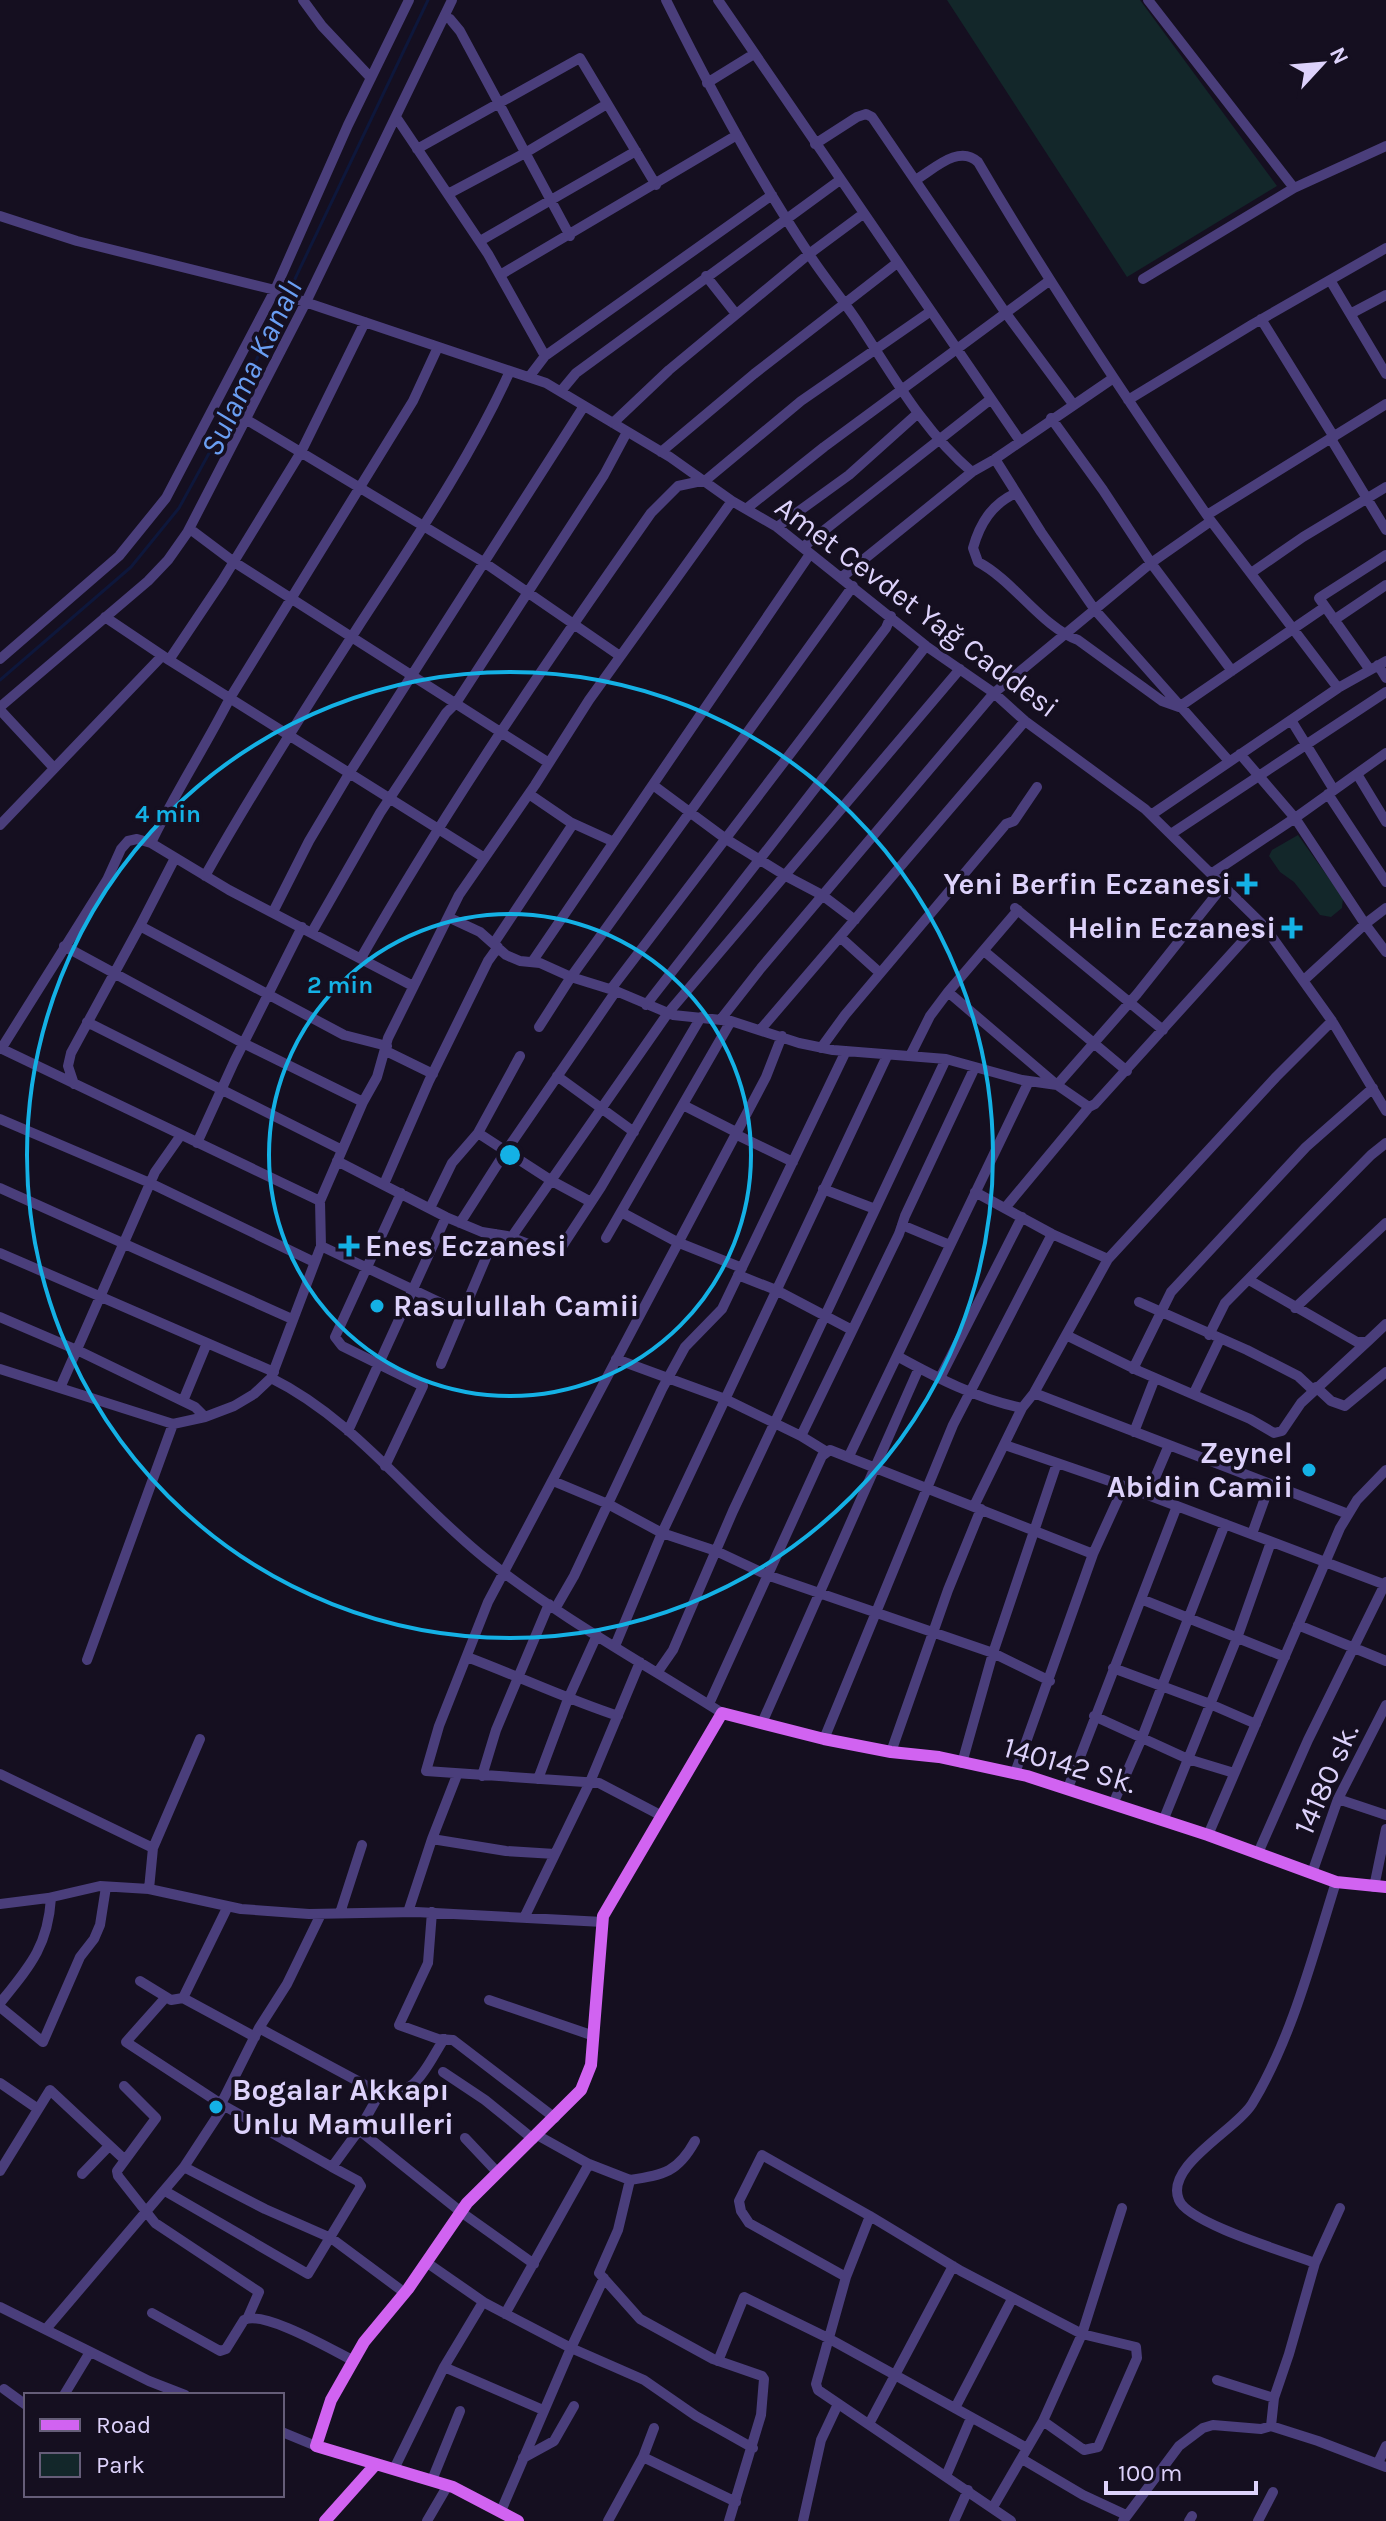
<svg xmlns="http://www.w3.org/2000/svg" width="1386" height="2521" font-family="Karla,sans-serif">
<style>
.green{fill:#13272a}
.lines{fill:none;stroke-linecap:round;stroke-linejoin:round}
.stream{stroke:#0e173b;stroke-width:3}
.minor{stroke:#4a3e7b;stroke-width:10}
.major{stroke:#d163f1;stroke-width:12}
.ring{fill:none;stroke:#14b1e5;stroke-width:4}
.poi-dot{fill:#14b1e5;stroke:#150f20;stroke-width:3}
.labels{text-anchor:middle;stroke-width:7;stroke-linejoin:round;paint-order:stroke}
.street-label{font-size:30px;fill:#ddd2fb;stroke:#150f20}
.poi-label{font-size:30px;font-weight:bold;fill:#ddd2fb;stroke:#150f20;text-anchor:end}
.water-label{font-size:32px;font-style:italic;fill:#6a9ef2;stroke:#150f20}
.centre{fill:#14b1e5;stroke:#150f20;stroke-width:4}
.ring-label{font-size:24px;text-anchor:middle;font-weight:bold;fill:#14b1e5;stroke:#150f20;stroke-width:7;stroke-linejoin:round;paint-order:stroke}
</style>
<rect width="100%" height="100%" fill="#150f20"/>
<path class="green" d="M947,0H1140L1277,186L1127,277Z
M1298,835L1343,898L1342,908L1331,917L1320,915L1294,882L1280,872L1269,856L1272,850Z"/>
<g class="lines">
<path class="stream" d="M0,680L131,567L179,508L230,415L428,0"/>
<path class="minor" d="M303,0L322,26L371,78
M666,0C709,87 755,173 809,254C823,276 840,296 855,318C891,372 922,430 972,472L995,459L1112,379
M718,0L1020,441
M1148,0L1294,188
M444,17L450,19L460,31L570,236
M707,83L754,54
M396,117L488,254L545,356
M815,144L857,117L866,114L872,117L1005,312L1073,404
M417,149L580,58L656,185
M448,194L525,153L607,104
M0,216L77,241L275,290L299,300L546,383L670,457L732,501L777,527L926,646L994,693L1025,721L1145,809L1264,926L1332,1021L1386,1111
M480,241L636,151
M500,275L737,135
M706,276L736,314
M1143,279L1294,188L1386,146
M1330,280L1386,374
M1352,313L1386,295
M1261,319L1334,437
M529,377L545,356L772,195
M561,391L576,373L840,180
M1128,400L1253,324L1386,248
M1051,418L1103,490L1151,563L1232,671
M247,420L485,563L620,656
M613,423L669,370L809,254L863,214
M1331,439L1386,530
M661,452L754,374L897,263
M995,459L1041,532L1095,610L1229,761
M1016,493C992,504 980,523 973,548L978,562C1013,580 1043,628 1078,640L1162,701L1179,707L1325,607
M746,509L824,447L1049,281
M1207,515L1386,404
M1211,521L1338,688
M777,527L849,475L917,414
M190,529L234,562L549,763
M803,547L991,399
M1251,573L1303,537L1386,487
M842,577L972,472
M105,617L169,660L483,857
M1334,620L1386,585
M0,659L119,556L166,498L275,290L348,125L409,0
M169,660L222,581L301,452L365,322
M1378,665L1386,678
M1370,670L1319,598L1386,555
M0,707L148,581L168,560L187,533L306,302L452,0
M0,710L54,768
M1291,720L1334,790
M1240,754L1295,818L1365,924L1386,952
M1357,774L1386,822
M653,785L726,839L786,876L822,895L855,920
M529,794L570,822L614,842
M1328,794L1386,882
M1151,815L1338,688L1386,661
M0,825L162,656
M1171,834L1386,692
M1211,874L1295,818L1386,753
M205,876C253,791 305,709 358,627C412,544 469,461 510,371
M1015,908L1163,1030
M273,912L309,841L350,772L584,406
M450,918L480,932L506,955L520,961L540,963L571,977L616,991L673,1015L731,1021L799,1043L833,1050L946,1059L1022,1080L1057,1085L1089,1107
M140,926L175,858
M312,932L380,813L446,713L456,703L604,475L627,432
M840,937L880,973
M494,943L573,824
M64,946L243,1043L363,1102
M984,951L1127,1071
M361,958C449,804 549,658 651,513L678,486L706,480L801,401L931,311
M532,962L810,554
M1304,980L1365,924L1386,908
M413,986L229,890L151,843C175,793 205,747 230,698L413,401L438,347
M611,989L886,628L891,616
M948,992L1057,1085L1137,994L1223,886
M646,1005L926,646
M721,1019L761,968L994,693L1151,563L1211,521C1129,403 1050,285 978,162C959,144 934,169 917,179
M87,1022L342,1150
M539,1027L571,977L853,586
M761,1029L1025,721
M0,1048L320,1201
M821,1048L845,1015L1006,824L1014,821L1037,787
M1,1049L107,880L121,849L128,841L137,839L151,843
M386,1051L433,1074
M910,1056L930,1016L948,992L1018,910
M557,1076L634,1132
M74,1084L68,1066L71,1053L140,926L344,1035L387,1046
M683,1105L736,1132
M0,1119L150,1183L314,1262
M478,1133L552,1181L591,1202
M735,1134L793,1162
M197,1143L234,1062L302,927
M337,1161L446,1217L482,1232L507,1236L547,1251L563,1245L601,1187L701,1017
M384,1184L429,1081L488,961L498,947
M0,1188L292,1319
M823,1189L875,1209
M975,1192L1052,1234L1108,1259
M430,1208L452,1163L478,1133L520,1056
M1005,1208L1089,1107L1095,1104L1260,922
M621,1212L677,1242L742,1268
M460,1223L506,1151L616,991
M902,1225L950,1245
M511,1238L668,1013L960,669
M606,1238L731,1021
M321,1246L462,1313
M0,1253L274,1372
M738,1275L776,1290L852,1330
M1249,1280L1357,1342H1367L1386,1324
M1139,1302L1247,1350L1298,1376L1313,1390
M1295,1308L1386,1223
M0,1317L77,1350L195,1407L205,1417
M1066,1335L1139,1371L1250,1419L1274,1433L1282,1431L1301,1403L1367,1342
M1209,1335L1225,1303L1371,1155L1386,1143
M897,1356L1029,1081
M616,1359L725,1399L801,1436
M441,1364L496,1234
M0,1369L173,1424L205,1417L234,1406L254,1394L271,1378L321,1246L320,1201L363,1102L377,1077L388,1038L459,895L535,785L589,700L732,501
M1133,1369L1171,1292L1306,1147L1373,1088
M271,1378C356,1420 413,1501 486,1559C559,1617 643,1663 722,1713
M940,1378L1022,1217
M1316,1387L1331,1401L1345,1406L1386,1372
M60,1388L155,1172L181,1135
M1034,1393L1348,1514
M1194,1393L1220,1339
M183,1401L207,1343
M348,1431L446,1217
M1134,1432L1155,1378
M1005,1445L1124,1486
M827,1452L801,1436L899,1234L905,1216L975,1067
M849,1456L897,1356C937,1378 978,1399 1022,1408
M385,1466L423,1386L342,1346L335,1337L401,1193
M553,1481L608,1504L662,1533L716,1551L767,1575L993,1653L1050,1681
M1148,1494L1169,1445
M974,1506L1022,1408L1034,1393L1108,1259L1276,1077L1332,1021
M1252,1534L1270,1484
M1141,1599L1285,1657
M555,1609L574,1576L662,1389L685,1347L722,1309L846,1051
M1298,1625L1386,1661
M615,1646L662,1533L887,1056
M467,1657C518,1676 566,1699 618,1716
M87,1660L173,1424
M1113,1668L1210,1704L1256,1724
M657,1673L673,1650L733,1511L946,1059
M709,1704L822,1456L830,1450L1093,1554
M1094,1716L1188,1759L1234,1773
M762,1723L919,1368
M824,1739L953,1425L1052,1234
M891,1752L948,1590L981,1509
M962,1763L993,1653L1057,1463
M1015,1773L1093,1554L1124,1486L1386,1585
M0,1774L153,1848
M457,1775L432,1839L506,1851L555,1854
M482,1776L496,1730L549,1604
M538,1779L568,1699L597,1635
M1068,1788L1177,1506
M1338,1799L1386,1815
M1113,1804L1141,1740L1225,1524
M662,1816L599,1783L426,1771L439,1726L488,1602L766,1077L782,1036
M1163,1821L1237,1638L1271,1542
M1208,1835L1340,1528L1357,1500L1386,1470
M1258,1853L1308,1740L1386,1582
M1312,1873L1338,1799L1386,1705
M1374,1887L1386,1829
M149,1889L153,1848L200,1739
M0,1904L48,1898L100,1886L149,1889L241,1909L309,1914L416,1912L603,1922
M408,1912L432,1839
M432,1912L428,1963L399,2025L438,2039L453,2040L555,2118
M340,1913L362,1845
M321,1914L287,1984L259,2028L221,2104L332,2167L359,2130
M524,1918L590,1782L640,1662
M140,1981L171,2000L183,1998L255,2037
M166,1997L126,2042L221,2104
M183,1998L228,1906
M489,2000L594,2036
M0,2003C30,1966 48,1946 51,1898
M0,2007L43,2042L80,1957L94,1939L100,1925L106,1887
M259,2028L380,2093
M444,2039C427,2065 416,2099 380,2093L359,2130L461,2212L534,2264
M443,2072L485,2100L533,2139
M0,2083L38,2109
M124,2086L156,2118L117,2171L118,2176L155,2223L259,2292L248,2317
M537,2135L589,2164L630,2180
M465,2138L498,2173
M695,2141C678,2172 664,2175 630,2180L618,2230L599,2273L640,2319L713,2359L762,2376L764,2379L761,2415L729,2521
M184,2167L265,2209L331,2238L405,2293
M0,2171L50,2090L125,2160
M82,2174L109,2146
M165,2191L308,2274L361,2186L358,2181L332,2167
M426,2262L485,2303L571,2348L644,2380L696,2416L753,2448
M1315,2263C1289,2253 1188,2223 1179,2200C1164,2166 1236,2130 1252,2104C1292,2038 1313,1955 1336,1882
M846,2277L749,2223L741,2211L739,2201L762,2155L870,2216
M483,2302L444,2367L543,2410
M0,2307L149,2381L185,2395
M152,2313L220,2351L226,2349L244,2320C264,2310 332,2350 354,2361
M505,2314L589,2164
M46,2329L184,2167L224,2106
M718,2361L744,2297L830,2339L1027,2448
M1217,2380L1274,2398
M4,2389L26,2405
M64,2395L90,2352
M955,2408L1012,2299
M869,2424L953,2266
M1271,2426L1274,2398L1289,2354L1315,2263L1340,2208
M282,2432L316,2446
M643,2457L736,2502
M523,2458L554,2441L574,2406
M1022,2459L1083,2495L1126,2515
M1378,2463L1386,2446
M394,2469L444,2367
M946,2476L971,2418
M432,2480L460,2411
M993,2507L1043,2421L1082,2334L1122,2208
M501,2511L571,2348L604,2278
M427,2521L448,2485
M608,2521L643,2457L654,2428
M803,2521L821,2440L838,2404
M954,2521L968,2490
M1011,2521L818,2390L816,2384L846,2277L870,2216L961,2271L1082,2334L1136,2347L1137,2358L1098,2447L1084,2450L1043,2421
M1123,2521L1179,2446L1203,2428L1213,2425L1261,2429L1271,2426L1318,2441L1386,2467
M1189,2521L1192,2516
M1258,2521L1273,2492"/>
<path class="major" d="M325,2521L376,2464
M518,2521L453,2487L316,2446L331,2400L364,2342L408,2289L467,2203L581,2090L591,2065L603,1916L722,1713L824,1739L891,1752L939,1757L1027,1776L1208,1835L1336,1882L1386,1887"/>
</g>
<g class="ring">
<circle cx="510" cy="1155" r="241"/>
<circle cx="510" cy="1155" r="483"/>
</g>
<g class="poi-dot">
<path d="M1243 872h8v8h8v8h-8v8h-8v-8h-8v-8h8z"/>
<path d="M1288 916h8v8h8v8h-8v8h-8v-8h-8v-8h8z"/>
<path d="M345 1234h8v8h8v8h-8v8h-8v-8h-8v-8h8z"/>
<circle cx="377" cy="1306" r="8"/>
<circle cx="1309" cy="1470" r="8"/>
<circle cx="216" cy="2107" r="8"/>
</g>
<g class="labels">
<g class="street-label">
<text transform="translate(917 607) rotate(37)" y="10">Amet Cevdet Yağ Caddesi</text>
<text transform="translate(1070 1765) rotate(16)" y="10">140142 Sk.</text>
<text transform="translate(1326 1779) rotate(-66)" y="10">14180 sk.</text>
</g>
<g class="poi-label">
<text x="1231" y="894">Yeni Berfin Eczanesi</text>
<text x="1276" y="938">Helin Eczanesi</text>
<text x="365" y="1256" text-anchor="start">Enes Eczanesi</text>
<text x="393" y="1316" text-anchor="start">Rasulullah Camii</text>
<text x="1293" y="1463">Zeynel<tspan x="1293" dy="34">Abidin Camii</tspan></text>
<text x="232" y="2100" text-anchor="start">Bogalar Akkapı<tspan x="232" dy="34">Unlu Mamulleri</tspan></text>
</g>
<g class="water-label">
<text transform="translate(251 367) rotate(-64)" y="11">Sulama Kanalı</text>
</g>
</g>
<circle cx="510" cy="1155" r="12" class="centre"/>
<g class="ring-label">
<text x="168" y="822">4 min</text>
<text x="340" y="993">2 min</text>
</g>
<rect x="24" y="2393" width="260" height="104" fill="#150f20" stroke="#655d78" stroke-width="2"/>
<rect x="40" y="2419" width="40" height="12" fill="#d163f1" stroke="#655d78" stroke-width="2"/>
<text x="96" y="2433" font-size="24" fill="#ddd2fb">Road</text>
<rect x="40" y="2453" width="40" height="24" fill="#13272a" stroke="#655d78" stroke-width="2"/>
<text x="96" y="2473" font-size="24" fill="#ddd2fb">Park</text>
<g transform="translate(1322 64) rotate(64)" stroke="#150f20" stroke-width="6" paint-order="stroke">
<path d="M0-6L14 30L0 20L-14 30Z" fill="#ddd2fb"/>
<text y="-12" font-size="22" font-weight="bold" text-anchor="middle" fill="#ddd2fb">N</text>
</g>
<path d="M1106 2481v12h150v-12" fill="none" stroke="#ddd2fb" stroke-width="4"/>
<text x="1118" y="2481" font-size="24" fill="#ddd2fb" stroke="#150f20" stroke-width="6" paint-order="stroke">100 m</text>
</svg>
